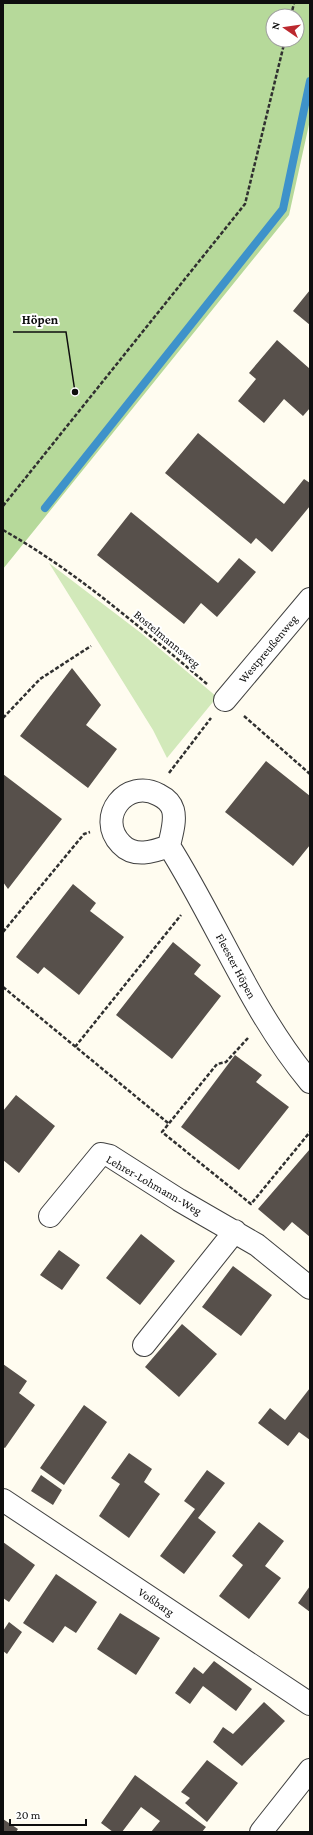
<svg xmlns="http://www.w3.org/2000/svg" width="313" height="1835" font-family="'Crimson Pro',serif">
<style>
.green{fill:#d2e9ba}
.forest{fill:#b6d99a;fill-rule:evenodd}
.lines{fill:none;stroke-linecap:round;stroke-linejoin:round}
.stream{stroke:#3e92ca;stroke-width:8}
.building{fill:#57504b}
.minor-casing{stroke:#414141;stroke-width:24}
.tertiary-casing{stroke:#414141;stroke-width:24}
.path{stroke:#303030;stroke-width:2.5;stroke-dasharray:4 2;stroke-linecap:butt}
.minor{stroke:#fff;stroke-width:22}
.tertiary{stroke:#fff;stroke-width:22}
.labels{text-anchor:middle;stroke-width:4;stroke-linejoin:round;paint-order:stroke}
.street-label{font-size:12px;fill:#0e0e0e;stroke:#fff}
.leader{fill:none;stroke:#0e0e0e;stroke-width:1.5}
.callout-dot{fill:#0e0e0e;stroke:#fff;stroke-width:1.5}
.callout-label{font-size:13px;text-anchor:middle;font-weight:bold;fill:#0e0e0e;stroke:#fff;stroke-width:4;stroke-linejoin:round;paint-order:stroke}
</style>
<rect width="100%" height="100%" fill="#fffcf0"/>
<path class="green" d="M49,563L141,633L217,697L167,758L153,730Z"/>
<path class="forest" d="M3,3H310V120L289,215L3,569ZM273,16H297V40H273Z"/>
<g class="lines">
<path class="stream" d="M45,508L283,209L310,81"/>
</g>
<path class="building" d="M310,290V325L293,311Z
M277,340L310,369V408L303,416L284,399L264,423L238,401L256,379L249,373Z
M198,433L284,504L304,479L310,483V506L272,552L256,538L251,544L165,473Z
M131,512L218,583L239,558L256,572L217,617L201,603L184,624L97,555Z
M72,668L101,705L86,725L117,749L88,788L20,736Z
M266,761L310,796V845L293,866L225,812Z
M3,774L62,819L8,889L3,882Z
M73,884L96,903L90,911L124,937L79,995L44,967L38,974L16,957Z
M173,942L201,965L194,974L221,996L172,1059L116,1015Z
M235,1055L262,1075L256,1082L289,1107L239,1170L181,1127Z
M16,1095L55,1126L19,1173L3,1160V1111Z
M310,1149V1237L292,1222L284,1231L258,1209Z
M141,1234L175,1261L140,1305L106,1278Z
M59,1250L80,1265L62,1290L40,1275Z
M233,1266L272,1295L241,1336L202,1307Z
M182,1324L217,1354L179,1397L145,1367Z
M3,1364L27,1381L19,1393L35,1405L5,1448L3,1447Z
M310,1388V1440L299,1432L288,1446L258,1423L270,1408L285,1420Z
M84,1405L107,1422L64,1485L40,1468Z
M129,1453L152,1469L144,1482L160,1494L129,1538L99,1516L120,1484L111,1478Z
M207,1470L225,1483L198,1518L216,1532L184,1574L160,1556L195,1509L184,1501Z
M41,1475L62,1490L53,1505L31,1491Z
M259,1522L284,1541L265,1566L281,1578L249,1619L219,1596L243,1565L232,1556Z
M3,1542L35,1565L9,1602L3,1598Z
M56,1574L97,1602L76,1633L65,1626L53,1643L23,1623Z
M310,1586V1612L298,1603Z
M120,1613L160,1638L136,1675L97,1649Z
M9,1622L22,1632L7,1654L3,1651V1631Z
M214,1661L252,1689L236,1711L203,1686L190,1704L175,1693L194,1667L203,1674Z
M264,1702L285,1721L242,1766L213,1742L223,1727L233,1734Z
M207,1760L238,1783L207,1822L185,1803L190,1798L181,1792Z
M135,1775L206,1827L202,1832H151L160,1821L141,1807L122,1832H113L101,1823Z
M3,1819L18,1829L16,1832H3Z"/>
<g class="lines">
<g class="minor-casing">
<path id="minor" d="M225,700L310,599
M169,846C153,852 134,858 121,844C95,817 127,777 159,795C165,798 171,803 173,810C176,821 171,836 169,846C218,924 251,1011 310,1082
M50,1216L101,1154L110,1156L179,1200L257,1245L310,1288
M144,1345L235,1231
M3,1500L310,1704"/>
</g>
<g class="tertiary-casing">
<path id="tertiary" d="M261,1832L310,1770"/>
</g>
<path class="path" d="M291,16L294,3
M3,506L245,204L285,40
M3,530C77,572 142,629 207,684
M244,716L310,774
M3,718L40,679L91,646
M169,773L211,718
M3,932L84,834L90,832
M3,987L168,1123
M248,1038L226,1062L217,1064L162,1132L251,1204L310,1132
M75,1047L181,915"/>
<use href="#minor" class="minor"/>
<use href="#tertiary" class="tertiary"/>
</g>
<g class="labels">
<g class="street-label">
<text transform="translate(167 639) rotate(40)" y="4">Bostelmannsweg</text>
<text transform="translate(268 649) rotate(-50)" y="4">Westpreußenweg</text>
<text transform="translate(236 966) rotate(62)" y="4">Fleester Höpen</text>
<text transform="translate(154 1185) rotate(30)" y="4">Lehrer-Lohmann-Weg</text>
<text transform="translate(156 1602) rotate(34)" y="4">Voßbarg</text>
</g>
</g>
<path class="leader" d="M75 392L66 332H13"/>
<circle class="callout-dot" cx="75" cy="392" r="4"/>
<g class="callout-label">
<text x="40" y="324">Höpen</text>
</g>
<rect width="313" height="1835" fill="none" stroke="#0e0e0e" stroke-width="8"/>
<g transform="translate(285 28) rotate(283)"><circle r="19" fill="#ffffff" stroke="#9f9f9f"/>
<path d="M0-3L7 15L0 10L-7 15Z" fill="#bc292f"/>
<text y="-6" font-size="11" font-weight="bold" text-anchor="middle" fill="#0e0e0e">N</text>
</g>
<path d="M10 1819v6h76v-6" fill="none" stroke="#0e0e0e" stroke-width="2"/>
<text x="16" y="1819" font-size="12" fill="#0e0e0e" stroke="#ffffff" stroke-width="3" paint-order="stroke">20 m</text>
</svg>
